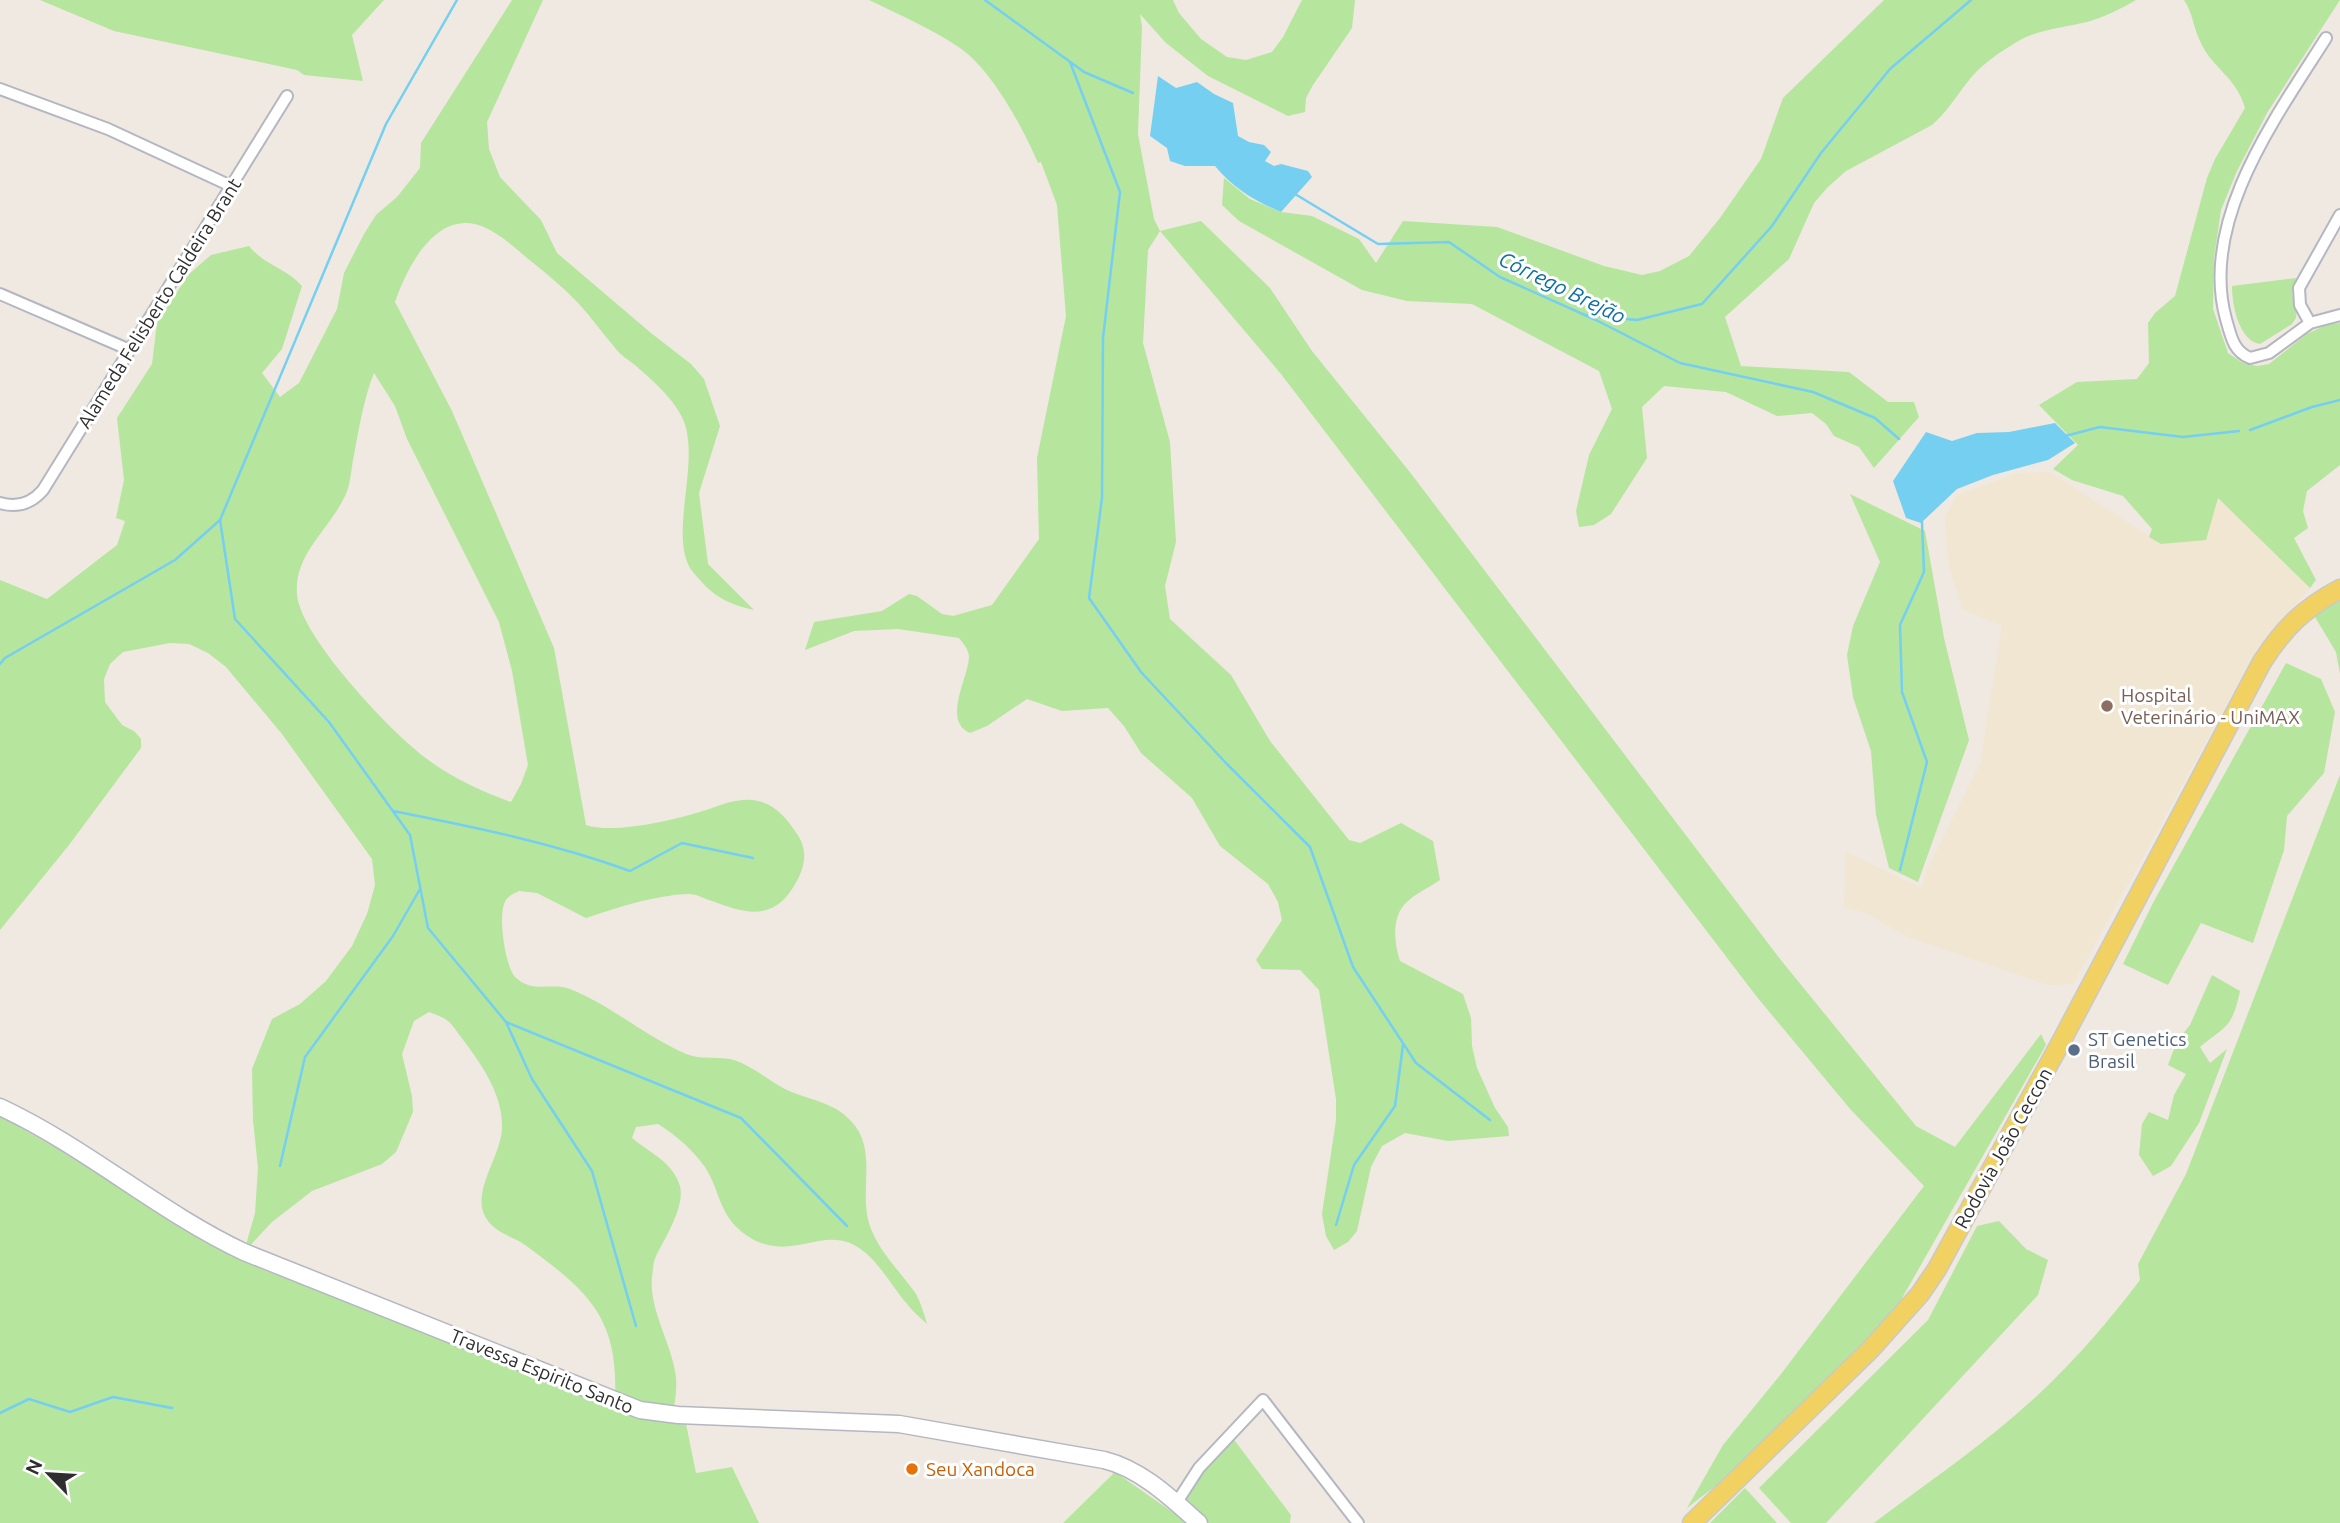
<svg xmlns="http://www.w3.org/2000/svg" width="2340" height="1523" font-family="Ubuntu,sans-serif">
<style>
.education{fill:#f0e6d1}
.green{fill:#b6e59e;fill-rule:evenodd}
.water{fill:#75cff0}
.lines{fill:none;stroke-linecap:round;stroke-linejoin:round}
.stream{stroke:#75cff0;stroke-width:2.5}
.street-casing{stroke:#b4b7c1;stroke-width:14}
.secondary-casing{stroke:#b4b7c1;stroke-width:19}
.primary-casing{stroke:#c9c9c9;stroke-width:21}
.street{stroke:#fff;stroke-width:10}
.secondary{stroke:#fff;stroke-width:16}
.primary{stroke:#f2d163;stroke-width:18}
.education-dot{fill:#8d6e63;stroke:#fff;stroke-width:2.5}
.service-dot{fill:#5c6f8a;stroke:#fff;stroke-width:2.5}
.food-dot{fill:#e8710a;stroke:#fff;stroke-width:2.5}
.labels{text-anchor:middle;stroke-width:6;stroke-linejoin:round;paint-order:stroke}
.street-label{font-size:19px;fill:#2e2e2e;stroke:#fff}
.education-label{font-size:19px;fill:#785e54;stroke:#fff;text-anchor:start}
.service-label{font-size:19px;fill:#4e5e75;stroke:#fff;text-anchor:start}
.food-label{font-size:19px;fill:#c56008;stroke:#fff;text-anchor:start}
.water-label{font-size:21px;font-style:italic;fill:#0d6fa3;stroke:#fff}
</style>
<rect width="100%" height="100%" fill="#efe9e1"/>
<path class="education" d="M2050,472L2161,544L2218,498L2310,588L2257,649L2073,984L2048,985L1906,936L1866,913L1844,907L1846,852L1921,888L1926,872L1980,764L2002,626L1962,609L1948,562L1945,516L1957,495L2018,473Z"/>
<path class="green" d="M40,0H384L352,35L363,81L304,75L297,70L114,31Z
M512,0H543L487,122L489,149L500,177L541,220L557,253L651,333L691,364L704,379L720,426L699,493L708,564L754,610C732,605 715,598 700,580C697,577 693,572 690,568C669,531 702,458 682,417C672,397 652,380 636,366C629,360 621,356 616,349C603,334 592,318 579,304C563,287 545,272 527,258C514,247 500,234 484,227C437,207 407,267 395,302L452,411L554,648L586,825C613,834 669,821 696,813C716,808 736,796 758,801C776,805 787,819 797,834C812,855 801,878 787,896C765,922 737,910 709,900C703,898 696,894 689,894C654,895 620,907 586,918L537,893L519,891C515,893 508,896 506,900C497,913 505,966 515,977C532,994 552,982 570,989C612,1006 645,1036 686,1054C700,1060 719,1056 734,1060C752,1066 768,1080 785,1089C807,1100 833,1101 851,1121C878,1149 859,1190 869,1223C877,1250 900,1271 916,1294C921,1303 924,1314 927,1324C921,1318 913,1312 908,1305C890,1285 876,1254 850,1243C817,1230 786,1263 746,1235C718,1215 721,1192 705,1167C692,1149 677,1136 658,1124L636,1127L632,1138C650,1153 673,1162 680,1186C685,1207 665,1238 656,1256C653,1262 653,1271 652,1277C649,1309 670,1341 675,1371C678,1386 675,1400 673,1414L615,1400C619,1317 588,1291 525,1245C512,1236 495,1233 486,1218C470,1192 502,1156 502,1127C503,1094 480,1062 461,1037C457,1032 453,1025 448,1021C443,1017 434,1014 429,1012L414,1021L402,1054L412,1096L413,1112L396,1152L382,1164L312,1191L272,1222L244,1252L255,1213L258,1168L253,1120L252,1069L272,1019L300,1004L326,981L352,946L367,914L375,885L372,859L282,734L226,667L208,653L189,644L170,643L123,652L110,664L104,679L105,702L122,725L134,731L141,739V748L69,845L0,930V580L47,599L117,545L125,521L116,518L124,480L117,418L152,364L157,323L188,275L211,255L249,246C265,266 285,267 302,286L282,349L262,373L280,397L299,383L337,309L344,273L364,234L376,215L397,197L420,168L421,143ZM374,373L395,406L407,439L499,622L512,671L528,765L521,784L511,802C475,789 438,771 410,745C379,718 299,633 297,594C294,554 329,530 345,496C351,485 351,468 354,455C359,428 364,398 374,373Z
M869,0H1173L1179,13L1201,39L1227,57L1246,60L1272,52L1283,37L1302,0H1355L1352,28L1313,85L1306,98L1305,112L1288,116L1208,76L1166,43L1140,14L1142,27L1138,134L1154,219L1160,231L1201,221L1270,288L1312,351L1409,471L1780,959L1916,1126L1955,1147L2041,1034L2046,1045L1893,1314L1718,1484L1687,1508L1723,1445L1781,1374L1924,1186L1851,1110L1757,997L1281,374L1160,231L1148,250L1143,343L1170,442L1176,542L1165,586L1170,619L1231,675L1270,741L1349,840L1360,843L1401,823L1433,841L1440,880C1430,887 1416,893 1407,902C1391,916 1394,943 1400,961L1463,994L1471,1018L1472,1046L1477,1068L1495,1108L1508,1127L1509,1136L1448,1141L1405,1133L1382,1146L1371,1167L1357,1231L1348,1242L1334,1250L1326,1236L1322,1214L1336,1120V1099L1319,990L1300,970L1262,969L1256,960L1282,920L1278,902L1268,884L1220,846L1192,798L1141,753L1124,726L1108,708L1062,711L1027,699L987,726L970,733C942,721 968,679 969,657C969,650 963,643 959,638L898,629L854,631L805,650L814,622L882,611L909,594L917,596L942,614L953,616L992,605L1039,539L1037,458L1066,316L1057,205L1041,162L1038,163C1023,128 992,70 960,48C932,29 900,15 869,0Z
M1884,0H2136C2121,9 2104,17 2087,22C2062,28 2038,29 2015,43C1997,54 1979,66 1966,84C1955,98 1946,113 1932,125L1846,171L1828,187L1814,203L1789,259L1725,317L1741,366L1849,372L1888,402H1914L1919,417L1874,468L1859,447L1834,436L1826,424L1812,413L1777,416L1726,392L1664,386L1642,407L1647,458L1611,514L1594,525L1579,527L1576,511L1589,455L1612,409L1599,371L1472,304L1407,301L1362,290L1239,221L1222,205L1224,178L1250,199L1281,212L1312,216L1359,239L1376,263L1403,221L1497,227L1604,266L1642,275L1660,271L1689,256L1720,218L1761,159L1783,98Z
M2184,0H2340L2267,113L2237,171L2221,210L2214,258L2213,309L2228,353L2243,363L2257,366L2269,364L2307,334L2326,325L2340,323V465L2307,491L2303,511L2308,528L2294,538L2316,580L2310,588L2218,498L2206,540L2161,544L2149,537L2152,529L2123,496L2072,480L2053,469L2078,445L2039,405L2077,382L2137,379L2149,363L2148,323L2155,313L2175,296L2207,178L2215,159L2245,108C2236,76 2212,69 2200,41C2193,27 2193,13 2184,0Z
M2296,278L2292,295L2297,309L2296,318L2292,324L2260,344C2239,341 2232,305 2232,286Z
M1850,494L1925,531L1944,638L1969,740L1918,882L1889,868L1876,815L1871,751L1853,697L1847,655L1853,626L1880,562Z
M2340,599V674L2336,652L2315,617L2319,610Z
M2286,663L2321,679L2335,712L2324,773L2287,816L2284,850L2253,943L2201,923L2168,985L2123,964L2154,901Z
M2340,775V1523H1874C1930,1481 1989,1441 2040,1393C2077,1358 2109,1321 2140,1280L2138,1264L2186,1174Z
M2212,975L2240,991C2232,1028 2227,1025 2200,1047L2210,1063L2227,1049L2199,1123L2171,1166L2153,1176L2139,1155L2142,1124L2149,1112L2168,1120L2174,1095L2186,1074L2168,1065L2177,1041L2190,1025Z
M0,1116L56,1148L205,1242L263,1270L396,1320L685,1419L696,1473L732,1467L759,1523H0Z
M1999,1221L2026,1249L2048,1260L2038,1295L1826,1523H1791L1759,1488L1928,1320L1977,1226Z
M1232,1437L1291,1515L1290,1523H1204L1182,1501L1199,1472Z
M1115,1472L1188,1523H1063Z
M1745,1488L1777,1523H1710Z"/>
<path class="water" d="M1158,76L1176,88L1197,82L1214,94L1233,103L1238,136L1249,142L1264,145L1271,152L1265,161L1274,166L1281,164L1308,171L1312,177L1281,212C1255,201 1234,189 1215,166H1185L1170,161L1167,148L1150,136Z
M2055,423L2075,443L2048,460L1993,475L1957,489L1921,523L1906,518L1893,481L1926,432L1952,441L1977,433L2009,432Z"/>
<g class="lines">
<path class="stream" d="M457,0L386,124L220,520L235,619L329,722L410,835L428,928L506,1022L741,1118L847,1226
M985,0L1084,72L1133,93
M1070,62L1120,192L1103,338L1102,498L1089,598L1141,672L1225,762L1310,847L1353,967L1416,1063L1490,1120
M1295,194L1378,244L1449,242L1500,277L1596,320L1680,363L1813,392L1875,418L1899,439
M1586,315L1637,320L1702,304L1772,226L1821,153L1890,69L1971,0
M2250,430L2312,407L2340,400
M2065,436L2100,427L2183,437L2239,431
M0,664L5,658L175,560L220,520
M393,811C474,827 553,843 630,871L682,843L753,858
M1900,870L1927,762L1902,692L1900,625L1924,572L1922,522
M506,1022L532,1079L592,1171L636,1326
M280,1166L305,1057L393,936L420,889
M1336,1225L1354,1165L1395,1106L1403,1045
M0,1413L29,1399L70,1412L113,1397L172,1408"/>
<g class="street-casing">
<path id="street" d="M2326,38C2276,117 2199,221 2226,319C2231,336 2233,351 2250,358L2269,353L2310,323L2340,315
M0,89L108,129L231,186
M0,294L130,350
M2310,323L2300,305L2299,288L2340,215
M0,503C17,508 31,504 43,490L287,96
M1177,1502L1199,1468L1263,1400L1358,1523"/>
</g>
<g class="secondary-casing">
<path id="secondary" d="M0,1107C86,1147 159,1212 244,1252L640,1410L678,1415L899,1424L1104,1460C1141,1469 1171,1498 1199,1523"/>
</g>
<g class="primary-casing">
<path id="primary" d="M1692,1523L1870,1350L1920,1294L1937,1269L2061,1042L2262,662C2284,628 2304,608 2340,589"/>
</g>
<use href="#street" class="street"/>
<use href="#secondary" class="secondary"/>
<use href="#primary" class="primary"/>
</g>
<circle class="education-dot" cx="2107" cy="706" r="7"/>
<circle class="service-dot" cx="2074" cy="1050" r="7"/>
<circle class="food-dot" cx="912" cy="1469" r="7"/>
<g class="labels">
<g class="street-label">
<text transform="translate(159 303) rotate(-58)" y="7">Alameda Felisberto Caldeira Brant</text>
<text transform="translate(2003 1148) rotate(-61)" y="7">Rodovia João Ceccon</text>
<text transform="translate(542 1371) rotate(22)" y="7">Travessa Espirito Santo</text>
</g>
<g class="education-label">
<text x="2121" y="702">Hospital<tspan x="2121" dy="22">Veterinário - UniMAX</tspan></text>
</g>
<g class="service-label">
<text x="2088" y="1046">ST Genetics<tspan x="2088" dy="22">Brasil</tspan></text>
</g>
<g class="food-label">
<text x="926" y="1476">Seu Xandoca</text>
</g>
<g class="water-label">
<text transform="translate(1562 288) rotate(26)" y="7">Córrego Brejão</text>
</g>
</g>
<g transform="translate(49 1474) rotate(295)" stroke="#ffffff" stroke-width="5" paint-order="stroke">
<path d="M0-5L12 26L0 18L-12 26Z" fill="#2e2e2e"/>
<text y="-10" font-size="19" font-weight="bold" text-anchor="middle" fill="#2e2e2e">N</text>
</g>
</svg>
